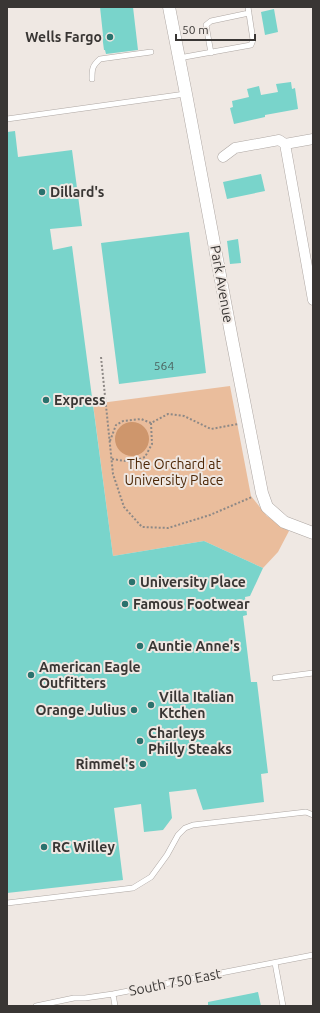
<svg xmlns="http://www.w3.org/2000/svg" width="320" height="1013" font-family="Ubuntu,sans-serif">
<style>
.park{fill:#eabd9c}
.water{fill:#ce966c}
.building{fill:#79d4cb}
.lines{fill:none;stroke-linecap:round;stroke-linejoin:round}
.service-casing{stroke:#aea7a3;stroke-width:6}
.minor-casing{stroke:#aea7a3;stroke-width:11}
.tertiary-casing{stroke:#aea7a3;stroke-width:13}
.path{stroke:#8e8986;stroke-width:2;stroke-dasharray:2 2;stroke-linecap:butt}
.service{stroke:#fff;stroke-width:5}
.minor{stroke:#fff;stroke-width:10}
.tertiary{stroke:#fff;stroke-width:12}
.poi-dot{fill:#2a726d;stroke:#efe8e3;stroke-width:1.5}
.labels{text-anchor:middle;stroke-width:4;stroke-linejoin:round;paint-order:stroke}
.number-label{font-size:12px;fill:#495e5a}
.poi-label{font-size:14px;font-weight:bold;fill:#393634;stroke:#efe8e3;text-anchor:start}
.street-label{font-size:14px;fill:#393634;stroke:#efe8e3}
.park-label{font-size:14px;fill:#4d2807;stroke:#efe8e3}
</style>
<rect width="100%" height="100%" fill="#efe8e3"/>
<path class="park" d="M230,386L251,496L267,516L289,531L278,552L263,568L204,541L113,556L93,404Z"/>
<path class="water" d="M115 439a17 17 0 1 1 34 0a17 17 0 1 1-34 0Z"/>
<path class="building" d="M100,7H133L138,50L106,54L105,50H104L102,35H103Z
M274,9L278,32L265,35L261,12Z
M291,82L292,89L295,88L298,109L265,115V117L234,124L230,108L233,107L232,101L249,97L247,89L259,86L261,95L278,92L276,84Z
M15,131L18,157L72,150L82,226L50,229L53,250L72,246L113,556L204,541L263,568L250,596L245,597L247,615L243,616L251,682H257L268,773L261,774L264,802L203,810L196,789L169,792L172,818L163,830L144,832L141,804L114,808L123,880L7,893V132Z
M261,174L265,191L227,199L223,182Z
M189,232L206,373L119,384L101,243Z
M238,239L241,263L230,264L227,241Z
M258,992L261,1006H208V1002Z"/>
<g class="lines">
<g class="service-casing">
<path id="service" d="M211,53L206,25L211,21L249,13
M179,58L251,45L253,40L248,7
M92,79C92,69 92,66 100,59L151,52
M7,119L185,94
M275,678L313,673
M7,903L133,888L151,877L167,855L178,835L185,828L193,825L306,812L313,815
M275,963L283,1006
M113,994L115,1006
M36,1006L74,998H85L113,994L313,955"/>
</g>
<g class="minor-casing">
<path id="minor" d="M285,144L313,300
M223,157L235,148L279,140L285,144L313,139"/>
</g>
<g class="tertiary-casing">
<path id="tertiary" d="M169,7L186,94L232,339L262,493L267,507L284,522L313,533"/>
</g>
<path class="path" d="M101,357L113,474L124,507L142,527L168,528L210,515L252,497
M110,441L116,425L123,421L141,419L151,423L168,414L184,416L211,429L238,424
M112,459L132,462L145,457L152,444L151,423"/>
<use href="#service" class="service"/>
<use href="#minor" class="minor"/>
<use href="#tertiary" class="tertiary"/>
</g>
<g class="poi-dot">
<circle cx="110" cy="37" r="4"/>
<circle cx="42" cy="192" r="4"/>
<circle cx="46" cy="400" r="4"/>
<circle cx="132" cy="582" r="4"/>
<circle cx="125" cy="604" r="4"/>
<circle cx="140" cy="646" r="4"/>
<circle cx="31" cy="675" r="4"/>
<circle cx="151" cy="705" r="4"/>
<circle cx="134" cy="710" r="4"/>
<circle cx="140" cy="741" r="4"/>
<circle cx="143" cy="764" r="4"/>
<circle cx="44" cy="847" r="4"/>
</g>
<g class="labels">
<g class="number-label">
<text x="164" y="370">564</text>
</g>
<g class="poi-label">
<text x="102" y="42" text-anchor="end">Wells Fargo</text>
<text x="50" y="197">Dillard's</text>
<text x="54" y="405">Express</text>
<text x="140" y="587">University Place</text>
<text x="133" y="609">Famous Footwear</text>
<text x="148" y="651">Auntie Anne's</text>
<text x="39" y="672">American Eagle<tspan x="39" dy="16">Outfitters</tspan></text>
<text x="159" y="702">Villa Italian<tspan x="159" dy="16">Ktchen</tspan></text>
<text x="126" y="715" text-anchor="end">Orange Julius</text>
<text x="148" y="738">Charleys<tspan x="148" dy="16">Philly Steaks</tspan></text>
<text x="135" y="769" text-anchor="end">Rimmel's</text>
<text x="52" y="852">RC Willey</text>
</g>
<g class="street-label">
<text transform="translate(222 284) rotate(80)" y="5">Park Avenue</text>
<text transform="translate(175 982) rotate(-11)" y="5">South 750 East</text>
</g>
<g class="park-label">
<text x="174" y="469">The Orchard at<tspan x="174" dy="16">University Place</tspan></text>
</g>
</g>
<rect width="320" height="1013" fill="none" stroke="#393634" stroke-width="16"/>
<path d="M176 34v6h79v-6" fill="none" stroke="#393634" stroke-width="2"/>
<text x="182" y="34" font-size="12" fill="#393634" stroke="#efe8e3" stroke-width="3" paint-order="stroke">50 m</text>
</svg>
